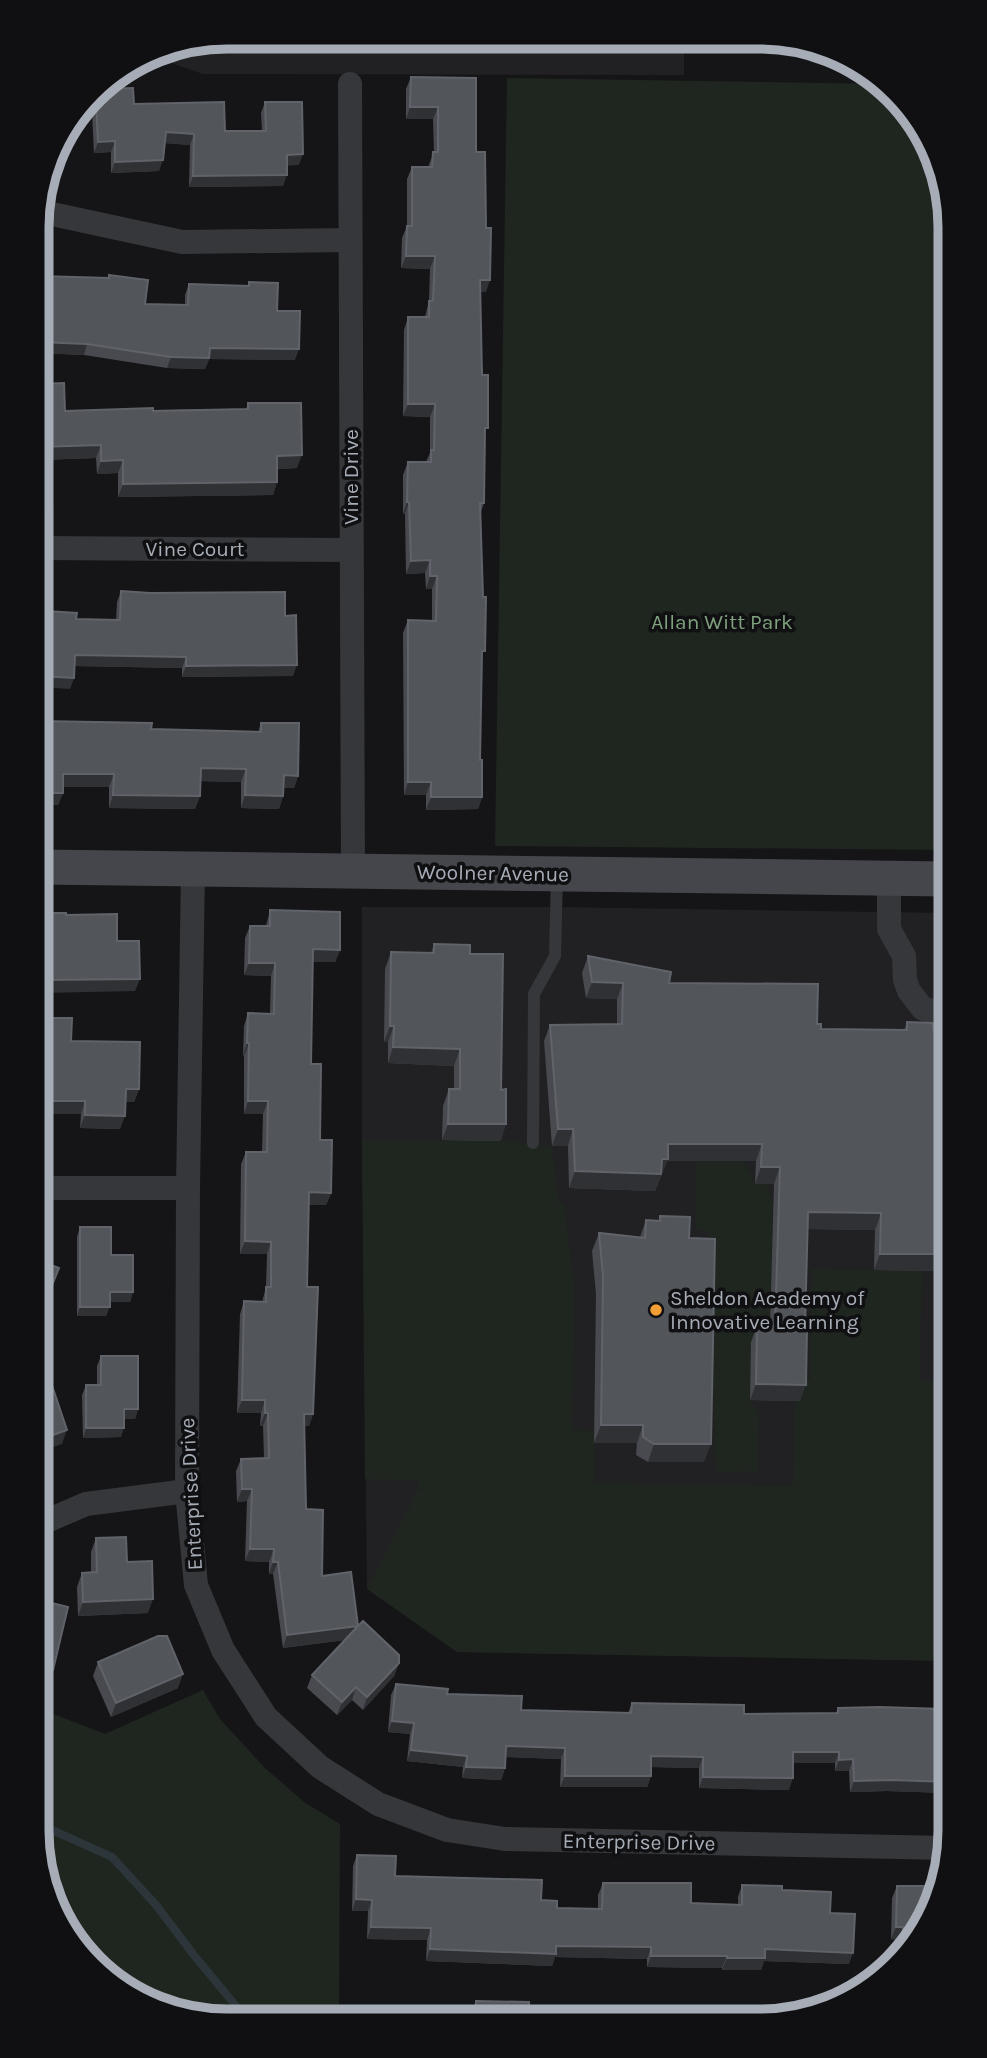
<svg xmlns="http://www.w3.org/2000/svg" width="987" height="2058" font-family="Karla,sans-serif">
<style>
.built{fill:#212124}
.green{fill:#1f261f}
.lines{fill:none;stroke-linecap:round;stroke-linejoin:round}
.stream{stroke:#2b353a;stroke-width:8}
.lane{stroke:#36373b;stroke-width:12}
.street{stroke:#36373b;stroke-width:24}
.secondary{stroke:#44464b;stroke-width:35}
.wall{fill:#484a4f}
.shaded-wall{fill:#2f3134}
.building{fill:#52555a;stroke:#606369;stroke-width:2}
.poi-dot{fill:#ef9d35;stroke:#101012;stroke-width:2.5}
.labels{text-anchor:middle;stroke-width:7;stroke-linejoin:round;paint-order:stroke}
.street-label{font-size:21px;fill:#a7adb7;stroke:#101012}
.park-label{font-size:21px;fill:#7fa17e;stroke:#101012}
.poi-label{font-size:21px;fill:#a7adb7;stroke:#101012;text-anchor:start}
.rim{fill:none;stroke:#a7adb7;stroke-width:9}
</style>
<rect width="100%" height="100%" fill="#151517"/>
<path class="built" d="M227,37L684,40V75L203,74L148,55L154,51Z
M362,907H557L946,913L949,1661L457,1652L367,1589L362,1141Z"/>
<path class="green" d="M507,78L886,84L944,177L946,850L495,846Z
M362,1141H501L552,1146L558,1203L564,1204L574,1285L572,1430L595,1431L594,1483L793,1486L795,1401L800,1381L810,1379L812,1269L922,1271L920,1381H948L949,1661L457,1652L367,1589L419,1488L418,1480L365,1479Z
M696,1161H744L755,1184H766L773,1202L770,1334L750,1400L759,1416L758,1471L716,1472L708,1231L696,1230Z
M936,1303H948V1340H935Z
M203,1690L220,1719L265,1768L304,1802L340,1824L339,2017L190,2018L101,1974L43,1881V1710L105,1734Z"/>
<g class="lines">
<path class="stream" d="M43,1826L112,1857L156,1905L193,1954L245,2017"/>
<path class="lane" d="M533,1143L534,994L555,956L557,875"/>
<path class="street" d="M350,84L353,871
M38,211L182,242L350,240
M39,548L351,550
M193,870L188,1188L187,1491L196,1585L223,1650L266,1717L320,1767L378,1804L447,1830L505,1839L948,1848
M889,879V929L904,956L905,980L909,991L923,1009L947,1014
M41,1188H188
M42,1523L86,1504L187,1491"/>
<path class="secondary" d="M40,867L946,879"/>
</g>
<path class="wall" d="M411,77L476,152L486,292H480L482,375L485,435L484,503L481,512L482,659L480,760L482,797L478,809L426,810V795H404L403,633L408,620L432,621V589H426L425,573L406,574L405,514H403V475L408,462H426L430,453V417L403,416L404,330L408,317H425L429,301L430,269L401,268L402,238L407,226V179L412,167H428L434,152L433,119H406V89Z
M97,89L134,104L225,131H262L261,113L265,102L299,165H287L283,186L189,187L190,145L165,143L159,171L111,173V152L94,153L92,113Z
M109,275L145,304L185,305V295L189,284L248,286L249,282L277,311L295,360L209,359L205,369L167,368L84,355L39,353V279L40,276L108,278Z
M39,384L65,411L246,409L248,403L297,468L277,469V482L273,495L118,497V473L97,474L96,458L39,460Z
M121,591L285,616L293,676L182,677V668L75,666L70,689L42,644L43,622L47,611L76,619L116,620L117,602Z
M40,721L151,729L258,732L261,723L298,776L294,788H283V796L279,809L241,808V782L200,781V796L195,809L109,808V787H63V793L58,805Z
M270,910L340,950L335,962H313L311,1064L320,1140L331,1193L326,1205H309L307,1287L313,1414L309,1426H304L306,1509L322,1576L358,1626L399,1663L394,1676L363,1710L352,1700L337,1715L307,1688L312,1675L345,1640L283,1648L273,1574H269V1562L245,1561L247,1501L237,1502L236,1471L241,1459L264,1458L263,1426H260L261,1413H237L240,1314L244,1301L262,1302L266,1287L267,1254H240L241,1164L246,1152H262L263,1114H244V1056H243L244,1026L248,1013L270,1014L271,976L244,975L245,938L250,926H266Z
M434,944L470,954L501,1141L442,1140L443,1106L449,1089H454V1066L388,1063V1042H384L385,969L391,952L431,953Z
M588,956L669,983L817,1024L821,1029L904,1030L907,1022L933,1030H947L948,1271L874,1270L875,1230L808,1229L800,1401L750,1400L751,1342L757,1326H770L774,1184H755L756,1161H667L655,1191L569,1188L568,1146H552L544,1041L550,1025L617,1024V999L586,998L582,973Z
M46,1018L71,1041L139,1089L134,1102H126L120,1129L80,1128L81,1114H41V1037L42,1031Z
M660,1216L689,1238L704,1462H648L636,1455L637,1443H594L596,1294L592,1251L599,1233L640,1237L646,1220L659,1221Z
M80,1227L111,1255L133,1292L130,1302H110L106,1316H77V1237Z
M101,1356L138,1409L135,1419H124L121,1437L83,1438L82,1395L86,1385H97V1366Z
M96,1538L127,1562L148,1613L78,1616L77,1587L82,1573H91V1552Z
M43,1601L53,1670L49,1679L43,1678Z
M98,1662L178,1688L111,1717L93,1676Z
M396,1684L521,1710L628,1713L632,1703L744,1714L836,1713L838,1708H941L945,1694L947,1793L887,1791L850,1792L849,1771H835V1763H793L789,1790L699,1788V1768L651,1767V1776L647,1787H560L561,1759L506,1757L505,1768L501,1780L462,1778L463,1767L407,1761L410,1734L388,1732L391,1695Z
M357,1855L395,1876L541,1900L557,1908L598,1909V1895L603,1883L691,1903L738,1904V1897L742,1885L782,1890L830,1913L849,1964L764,1961L761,1970H722V1968L647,1967V1959L555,1957L552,1966L426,1961L427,1940L367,1939L368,1911H352L353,1866Z
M897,1886L911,1947L899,1958V1940L891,1939L892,1898Z
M476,2001L529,2016H471Z"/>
<path class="shaded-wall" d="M96,103L92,113L76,117L85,105Z
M410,107H438L433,119H406Z
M166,132L194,134L190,145L162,143Z
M115,141L111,152L94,153L98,142Z
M303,154L299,165L283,166L287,155Z
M163,160L159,171L111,173L115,162Z
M287,175L283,186L189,187L193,176Z
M406,256H435L430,269L401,268Z
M480,280H490L486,292H476Z
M39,342L87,344L84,355L39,353Z
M210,348L299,349L295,360L209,359L205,369L167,368L171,357Z
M408,404H435L430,417L403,416Z
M101,445L96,458L39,460V447Z
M302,455L297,468L272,469L277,456Z
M123,460L118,473L97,474L101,461Z
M277,482L273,495L118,497L123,484Z
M407,502H409L405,514H403Z
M430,560L425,573L406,574L411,561Z
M430,576H437L432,589H426Z
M75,655L186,657L182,668L71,666Z
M297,665L293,676L182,677L186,666Z
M40,676L74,678L70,689L40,687Z
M201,768L246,769L241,782L196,781Z
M63,774H114L109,787H59Z
M284,775L298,776L294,788H279Z
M408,782H431L426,795H404Z
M40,793H63L58,805L40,806Z
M113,795L200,796L195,809L109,808Z
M245,795L283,796L279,809L241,808Z
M431,797H482L478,809L426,810Z
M313,949L340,950L335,962H308Z
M249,963H275L271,976L244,975Z
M140,979L135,991L41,993V980Z
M592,982L623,983L617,999L586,998Z
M390,1026H394L388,1042H384Z
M247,1043H249L244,1056H243Z
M393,1047L460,1049L454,1066L388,1063Z
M126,1089H139L134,1102H121Z
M41,1101H85L81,1114H41Z
M248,1101H268L263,1114H244Z
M85,1115L125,1116L120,1129L80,1128Z
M448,1124H506L501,1141L442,1140Z
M558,1129H573L568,1146H552Z
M668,1144H762L756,1161H667L655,1191L569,1188L575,1171Z
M761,1167H780L774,1184H755Z
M309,1192L331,1193L326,1205H304Z
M808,1212L881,1213L875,1230L803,1229Z
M245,1241L271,1242L267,1254H240Z
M880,1254H948V1271L874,1270Z
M110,1292H133L130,1302H106Z
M80,1307H110L106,1316H77Z
M756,1384L806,1385L800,1401L750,1400Z
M242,1400H265L261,1413H237Z
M124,1409H138L135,1419H121Z
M265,1413H268L263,1426H260Z
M304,1414H313L309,1426H300Z
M601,1425H643L637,1443H594Z
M86,1428H124L121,1437L83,1438Z
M67,1430L62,1444L42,1451V1439Z
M654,1444H711L704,1462H648Z
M242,1489H252L247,1501L237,1502Z
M250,1549H274L269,1562L245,1561Z
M273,1562H278L273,1574H269Z
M153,1599L148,1613L78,1616L83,1602Z
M358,1626L353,1639L283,1648L287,1635Z
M399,1663L394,1676L363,1710L367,1697Z
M183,1674L178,1688L111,1717L116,1703Z
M356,1687L352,1700L337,1715L342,1702Z
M392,1721L414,1723L410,1734L388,1732Z
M506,1746L565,1748L561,1759L502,1757Z
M411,1750L467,1756L463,1767L407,1761Z
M793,1752H839L835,1763H789Z
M651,1756L703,1757L699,1768L647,1767Z
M853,1759L849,1771H835L839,1760Z
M466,1767L505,1768L501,1780L462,1778Z
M565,1776H651L647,1787H560Z
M703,1777L793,1778L789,1790L699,1788Z
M891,1780L950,1782V1785L947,1793L887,1791L850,1792L854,1781Z
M356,1899L372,1900L368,1911H352Z
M371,1927L431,1928L427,1940L367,1939Z
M896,1927H903L899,1940L891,1939Z
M556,1946L651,1947L647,1959L555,1957L552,1966L426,1961L430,1949Z
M765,1949L853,1953L849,1964L764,1961L761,1970H722L727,1958Z
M651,1956H727L722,1968L647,1967Z"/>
<path class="building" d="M411,77L476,78V152H485L486,228H491L490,280H480L482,375H488V428H485L484,503H480L483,597H486L485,651H482L480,760H482V797H431V782H408V620L436,621L437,576H430V560L411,561L409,502H407L408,462H431V450H434L435,404H408V317H429V301H433L435,256H406L407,226H412V167H432L433,152H438V107H410Z
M133,88L134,104L224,102L225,131H266L265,102H302L303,154L287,155V175L193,176L194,134L166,132L163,160L115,162V141L98,142L96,103L85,105L97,89Z
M109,275L148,280L145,304L188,305L189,284L249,286V282L278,283L277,311H300L299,349L210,348L209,358L171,357L87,344L39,342L40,276L109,278Z
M64,383L65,411L153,408V411L248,409V403H301L302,455L277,456V482L123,484V460L101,461V445L39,447V384Z
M121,591L150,593L285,592V616L296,615L297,665L186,666V657L75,655L74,678L40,676V644H45L47,611L77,613L76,619L120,620Z
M40,721L152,723L151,729L261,732V723H299L298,776L284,775L283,796L245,795L246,769L201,768L200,796L113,795L114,774H63V793H40Z
M270,910L340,912V950L313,949L311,1064H321L320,1140H332L331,1193L309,1192L307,1287H318L313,1414H304L306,1509L323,1510L322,1576L351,1572L358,1626L363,1621L399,1655V1663L367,1697L356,1687L342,1702L312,1675L358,1626L287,1635L278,1562H273L274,1549H250L252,1489H242L241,1459L269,1458L268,1413H265V1400H242L244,1301L266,1302V1287H271V1242L245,1241L246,1152H267L268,1101H248L249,1043H247L248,1013L274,1014L275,963H249L250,926H270Z
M40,913H66V915L117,914V941H139L140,979L41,980Z
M434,944L470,945V954H503L501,1090L506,1089V1124H448L449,1089H460V1049L393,1047L394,1026H390L391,952L434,953Z
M588,956L671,972L669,983L818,984L817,1024H821V1029L907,1030V1022L933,1023V1030H947L948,1254H880L881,1213L808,1212L805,1327H807L806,1385L756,1384L757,1326H775L780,1167H761L762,1144H668V1159H662L661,1174L575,1171L573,1129H558L550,1025L622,1024L623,983L592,982Z
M46,1018H72L71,1041L140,1042L139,1089H126L125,1116L85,1115V1101H41V1037H46Z
M660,1216L690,1217L689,1238L715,1239L711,1444H654L643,1437V1425H601L603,1276L599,1233L645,1238L646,1220L660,1221Z
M80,1227H111V1255H133V1292H110V1307H80Z
M41,1261L59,1268L42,1310Z
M101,1356H138V1409H124V1428H86V1385H101Z
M44,1362L67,1430L42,1439V1363Z
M126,1537L127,1562L152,1561L153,1599L83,1602L82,1573L97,1572L96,1538Z
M43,1601L68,1607L53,1670L43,1667Z
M158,1636H167L183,1674L116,1703L98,1662Z
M396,1684L448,1689L447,1694L522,1696L521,1710L631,1713L632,1703L744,1705V1714L838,1713V1708L879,1707L945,1709V1694H949L950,1782L891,1780L854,1781L853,1759L839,1760V1752H793V1778L703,1777V1757L651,1756V1776H565V1748L506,1746L505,1768L466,1767L467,1756L411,1750L414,1723L392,1721Z
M357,1855L396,1856L395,1876L542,1880L541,1900L557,1901V1908L602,1909L603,1883H691V1903L742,1905V1885L782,1886V1890L831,1892L830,1913L855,1914L853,1953L765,1949V1958H727V1956H651V1947L556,1946V1954L430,1949L431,1928L371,1927L372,1900L356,1899Z
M897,1886H934L911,1947L904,1954L903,1927H896Z
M476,2001L529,2002V2016H475Z
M782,2009L806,2015H780Z
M640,2010L677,2011V2014L684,2015H640Z"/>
<circle class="poi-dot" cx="656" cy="1310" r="7"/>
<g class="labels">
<g class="street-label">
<text transform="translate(351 477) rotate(-90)" y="7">Vine Drive</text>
<text x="195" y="556">Vine Court</text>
<text transform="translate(493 873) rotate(1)" y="7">Woolner Avenue</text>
<text transform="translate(191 1494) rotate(-93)" y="7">Enterprise Drive</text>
<text transform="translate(639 1842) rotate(1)" y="7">Enterprise Drive</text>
</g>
<g class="park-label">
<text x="722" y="629">Allan Witt Park</text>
</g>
<g class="poi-label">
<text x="670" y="1305">Sheldon Academy of<tspan x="670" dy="24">Innovative Learning</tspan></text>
</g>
</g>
<path d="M0 0H987V2058H0ZM227 49H760A178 178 0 0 1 938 227V1831A178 178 0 0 1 760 2009H227A178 178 0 0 1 49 1831V227A178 178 0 0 1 227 49Z" fill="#101012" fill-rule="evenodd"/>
<path class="rim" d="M227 49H760A178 178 0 0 1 938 227V1831A178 178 0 0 1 760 2009H227A178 178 0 0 1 49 1831V227A178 178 0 0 1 227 49Z"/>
</svg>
